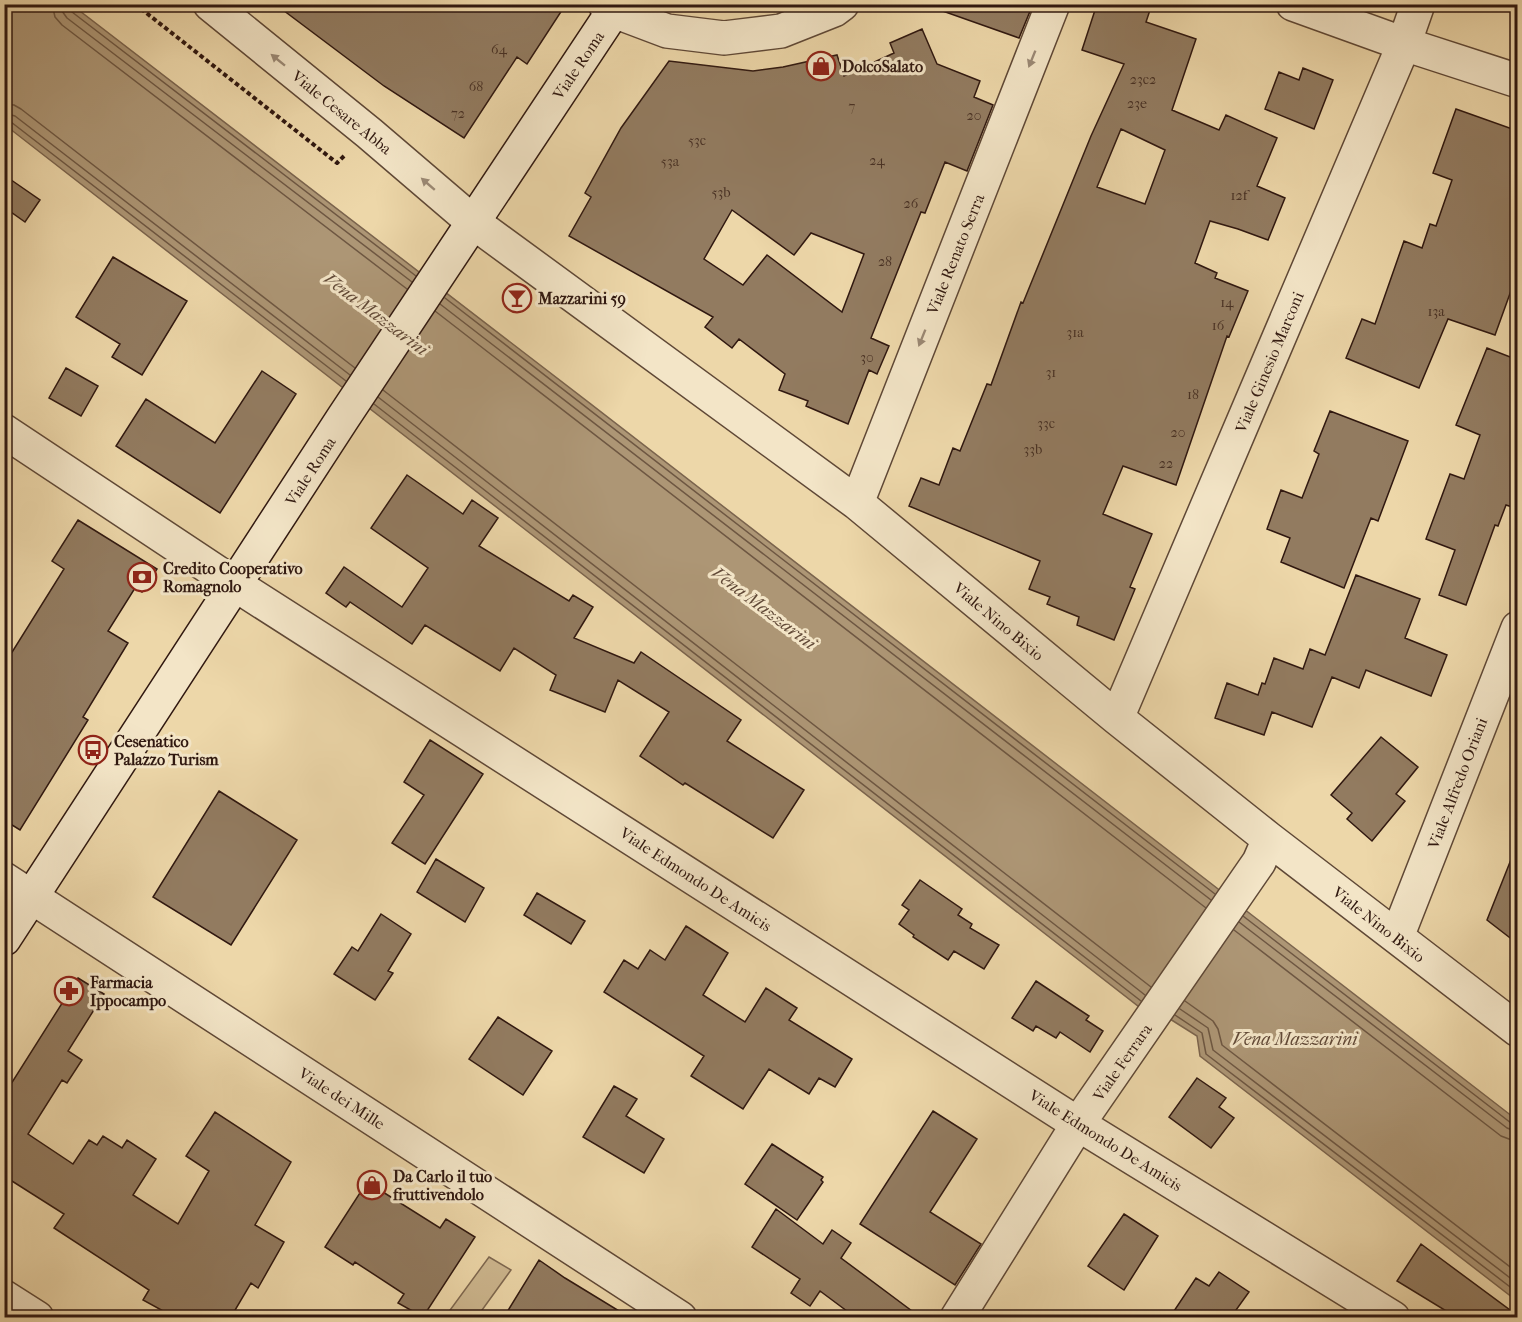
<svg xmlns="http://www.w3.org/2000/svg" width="1522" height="1322" font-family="'IM FELL French Canon',serif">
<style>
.green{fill:#cdb78f;stroke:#7e6850;stroke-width:1.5}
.water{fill:#ad9675;stroke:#7b644d;stroke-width:1.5}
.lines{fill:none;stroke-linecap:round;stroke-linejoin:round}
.shore{stroke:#6e5742;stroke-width:1.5}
.building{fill:#927b60;stroke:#301810;stroke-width:1.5;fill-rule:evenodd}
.street-casing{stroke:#5f4836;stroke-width:36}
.secondary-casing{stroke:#301810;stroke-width:36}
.path{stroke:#301810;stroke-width:4;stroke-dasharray:4.5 3;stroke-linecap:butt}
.street{stroke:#f3e5c7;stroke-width:33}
.secondary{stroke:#f3e5c7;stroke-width:33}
.oneway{fill:#9b8975}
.labels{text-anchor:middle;stroke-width:6;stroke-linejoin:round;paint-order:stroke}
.number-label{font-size:14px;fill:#483124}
.street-label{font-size:16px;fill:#301810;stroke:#f3e5c7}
.poi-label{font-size:16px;font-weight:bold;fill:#301810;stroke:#f3e5c7;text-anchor:start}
.water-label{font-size:18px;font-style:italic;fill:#624a38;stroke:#f3e5c7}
</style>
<rect width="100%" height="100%" fill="#edd7a9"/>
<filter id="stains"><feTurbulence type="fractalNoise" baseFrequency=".00333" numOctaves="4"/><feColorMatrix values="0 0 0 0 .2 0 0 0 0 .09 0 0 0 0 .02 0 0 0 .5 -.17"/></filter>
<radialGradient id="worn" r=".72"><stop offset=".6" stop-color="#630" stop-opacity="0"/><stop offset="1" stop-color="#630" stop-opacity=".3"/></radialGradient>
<path class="green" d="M489,1257L511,1270L477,1317H445Z"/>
<path class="water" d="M4,5H72C555,375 1035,748 1517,1120V1301L1200,1056L1197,1036L1170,1019L1138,1006L5,125Z"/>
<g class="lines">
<path class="shore" d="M52,4L55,17L62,25L407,289
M61,4L62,11L67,18L412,282
M69,4L72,12L416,276
M4,104L14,105L21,109L355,368
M4,113L15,116L350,375
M4,121L11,122L346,381
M445,298L1215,894
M440,304L1211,900
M435,311L1206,908
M383,390L1151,987
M378,397L1145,995
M374,404L1141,1001
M1243,916L1511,1123L1518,1124
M1239,922L1507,1128L1518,1132
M1234,930L1501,1136L1509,1139L1518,1141
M1185,1001L1213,1021L1218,1029L1222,1045L1518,1273
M1180,1009L1208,1028L1213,1050L1518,1284
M1175,1015L1202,1033L1206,1054L1518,1293"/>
</g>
<path class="building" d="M275,4H566L527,64L517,57L464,138L384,86Z
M934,4H1033L1019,38L934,8Z
M1097,4H1152L1146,22L1196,39L1172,110L1219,130L1226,115L1277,138L1257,186L1285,198L1268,240L1238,229L1210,221L1195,263L1217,273L1215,278L1248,291L1229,337L1227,336L1176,485L1123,466L1103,514L1152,534L1130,587L1135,589L1114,640L1077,625L1079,617L1047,604L1050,597L1029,589L1040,561L909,506L921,478L939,485L953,448L960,451L987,384L991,385L1021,302L1023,303L1091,136L1124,64L1082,50ZM1121,129L1165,150L1145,204L1097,187Z
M922,29L937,64L980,81L974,97L993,105L967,171L945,162L925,213L921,212L871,338L889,346L877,374L869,370L848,424L806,406L808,401L779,390L785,374L739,339L732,348L705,327L713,317L569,236L591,197L585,193L621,128L669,61L753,71L783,67L837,55L844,76L894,53L890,43ZM732,210L794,255L811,233L864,254L842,312L767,255L743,285L704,259Z
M1303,68L1333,80L1314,129L1265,109L1279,72L1299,80Z
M1456,109L1518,131V290L1512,288L1495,335L1448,319L1419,388L1346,358L1362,319L1375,324L1404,241L1422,248L1430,224L1436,226L1452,180L1433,173Z
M4,175L40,200L25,222L4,207Z
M113,257L187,301L142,375L112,357L120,344L76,317Z
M1487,348L1518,360V509L1506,505L1498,526L1495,525L1466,605L1439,595L1455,550L1426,539L1450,474L1464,479L1480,435L1456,425Z
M66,368L98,386L81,416L49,398Z
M262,371L296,394L220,513L116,446L146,399L215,443Z
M1330,411L1408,441L1378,521L1371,518L1344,588L1281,562L1290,538L1267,529L1281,490L1302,498L1319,454L1314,451Z
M407,475L463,514L472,500L498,518L479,546L569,601L573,595L593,607L574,638L634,663L641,652L741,720L727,741L804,790L773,838L685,783L683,785L640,756L669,712L618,680L605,712L550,690L556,675L514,648L500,671L425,625L412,644L350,602L346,607L326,593L344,567L402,607L428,568L371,528Z
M78,520L157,569L142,592L135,588L108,631L128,643L83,717L88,720L20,830L4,820V665L64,569L52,561Z
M1356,575L1420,599L1405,638L1447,655L1431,696L1366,670L1359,688L1332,677L1312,727L1272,712L1264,735L1215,718L1227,683L1258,695L1262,683L1265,684L1274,658L1303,669L1310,649L1325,655Z
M1381,737L1418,767L1396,794L1405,801L1372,841L1347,819L1352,813L1331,795Z
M430,740L483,774L425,864L392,843L424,795L404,782Z
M219,791L297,840L231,945L153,897Z
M1516,847H1518V944L1487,920Z
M436,859L484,888L465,922L417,892Z
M920,880L962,909L958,915L972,924L970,928L999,945L984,969L954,951L948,960L913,937L914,935L899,924L909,910L902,905Z
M537,893L585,921L571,944L524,915Z
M381,914L411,934L388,971L393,973L375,1000L334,974L352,947L358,951Z
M686,926L728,953L703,995L745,1022L766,988L797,1008L789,1020L852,1059L835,1087L819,1078L809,1094L769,1069L743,1109L691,1076L704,1056L604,992L624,960L638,969L650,950L665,960Z
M78,978L104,994L68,1051L82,1060L67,1083L62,1080L28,1134L73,1164L89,1140L97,1145L103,1136L122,1148L127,1140L156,1159L133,1195L178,1224L209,1171L186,1156L215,1112L291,1162L255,1225L284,1242L258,1288L251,1283L231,1317H174L143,1300L149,1290L54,1228L64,1214L4,1176V1095Z
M1036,981L1089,1016L1086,1020L1103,1031L1090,1052L1060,1032L1056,1038L1036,1026L1033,1031L1012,1018Z
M498,1017L552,1051L523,1095L469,1059Z
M1197,1078L1226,1098L1219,1107L1234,1118L1211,1148L1169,1117Z
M614,1086L637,1099L626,1116L664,1139L644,1173L583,1137Z
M933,1111L977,1139L930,1212L981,1244L955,1285L860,1224Z
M772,1144L823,1177L821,1180L823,1182L797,1220L745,1184Z
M367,1182L440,1228L446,1219L475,1237L423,1317L398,1303L404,1294L355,1262L353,1265L325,1247Z
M776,1209L823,1244L832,1230L851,1243L841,1258L920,1317H855L820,1291L810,1306L791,1293L800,1279L752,1247Z
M1124,1214L1158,1236L1124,1290L1088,1266Z
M1421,1244L1518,1316V1317H1456L1397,1281Z
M539,1260L565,1278L629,1317H504Z
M1219,1272L1249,1292L1231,1317H1170L1196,1278L1209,1286Z"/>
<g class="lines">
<g class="street-casing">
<path id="street" d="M210,4L369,133L473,222L857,503L1117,718L1269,839L1518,1030
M605,4L614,11L667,31L724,38L781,31L834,10L842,4
M1293,4L1404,44L1518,81
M4,431L236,585L1078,1124L1393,1318
M857,503L1053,4
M1117,718L1404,44L1418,4
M4,879L680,1318
M1397,937L1518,628
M4,1297L37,1318
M957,1318L1078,1124L1259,862L1269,839"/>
</g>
<g class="secondary-casing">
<path id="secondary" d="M4,939L343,418L618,4"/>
</g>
<path class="path" d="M135,4L337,163L346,154"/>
<use href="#street" class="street"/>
<use href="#secondary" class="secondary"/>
</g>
<defs><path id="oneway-solid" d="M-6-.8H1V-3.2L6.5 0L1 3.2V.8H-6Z" transform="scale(1.5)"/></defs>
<g class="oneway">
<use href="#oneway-solid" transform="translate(1032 59) rotate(112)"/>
<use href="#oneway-solid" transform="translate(278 60) rotate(-141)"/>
<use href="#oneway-solid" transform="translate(428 184) rotate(-139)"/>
<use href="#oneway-solid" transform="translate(922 338) rotate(112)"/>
</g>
<defs>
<g id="shop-ring" transform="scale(1.5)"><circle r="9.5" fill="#f3e5c7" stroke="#8f2418" stroke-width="1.5"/><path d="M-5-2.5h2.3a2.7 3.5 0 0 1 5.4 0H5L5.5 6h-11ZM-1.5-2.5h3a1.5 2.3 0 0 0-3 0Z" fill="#8f2418"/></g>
<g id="bar-ring" transform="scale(1.5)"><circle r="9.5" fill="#f3e5c7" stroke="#8f2418" stroke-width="1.5"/><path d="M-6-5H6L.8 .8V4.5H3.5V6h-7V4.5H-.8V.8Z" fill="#8f2418"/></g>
<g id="bank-ring" transform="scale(1.5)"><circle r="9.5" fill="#f3e5c7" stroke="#8f2418" stroke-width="1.5"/><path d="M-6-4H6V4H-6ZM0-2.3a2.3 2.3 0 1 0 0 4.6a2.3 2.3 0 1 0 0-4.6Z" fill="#8f2418"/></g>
<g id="bus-ring" transform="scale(1.5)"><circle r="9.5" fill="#f3e5c7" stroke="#8f2418" stroke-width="1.5"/><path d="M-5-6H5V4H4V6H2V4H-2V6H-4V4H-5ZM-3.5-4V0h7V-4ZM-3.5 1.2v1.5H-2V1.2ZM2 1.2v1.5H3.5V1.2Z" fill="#8f2418"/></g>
<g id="pharmacy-ring" transform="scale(1.5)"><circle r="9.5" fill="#f3e5c7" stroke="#8f2418" stroke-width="1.5"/><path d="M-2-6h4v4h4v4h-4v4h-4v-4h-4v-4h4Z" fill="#8f2418"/></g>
</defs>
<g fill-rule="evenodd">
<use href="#shop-ring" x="821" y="66"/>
<use href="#bar-ring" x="517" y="298"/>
<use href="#bank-ring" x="142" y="577"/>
<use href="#bus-ring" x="93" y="750"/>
<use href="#pharmacy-ring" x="69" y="991"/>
<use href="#shop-ring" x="372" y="1185"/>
</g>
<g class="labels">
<g class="number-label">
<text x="499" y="54">64</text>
<text x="1143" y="84">23c2</text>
<text x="476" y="91">68</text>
<text x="1137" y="108">23e</text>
<text x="852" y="111">7</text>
<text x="458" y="118">72</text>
<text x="974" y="120">20</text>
<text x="697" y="145">53c</text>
<text x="877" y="165">24</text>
<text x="670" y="166">53a</text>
<text x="721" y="197">53b</text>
<text x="1239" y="200">12f</text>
<text x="911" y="208">26</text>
<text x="885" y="266">28</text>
<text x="1227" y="307">14</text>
<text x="1436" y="316">13a</text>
<text x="1218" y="330">16</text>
<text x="1075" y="337">31a</text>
<text x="867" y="362">30</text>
<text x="1051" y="377">31</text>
<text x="1193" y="399">18</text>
<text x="1046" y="428">33c</text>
<text x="1178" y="437">20</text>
<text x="1033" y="454">33b</text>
<text x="1166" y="468">22</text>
</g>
<g class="street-label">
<text transform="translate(578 65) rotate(-56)" y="6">Viale Roma</text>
<text transform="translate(342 112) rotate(39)" y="6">Viale Cesare Abba</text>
<text transform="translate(955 254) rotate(-68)" y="6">Viale Renato Serra</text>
<text transform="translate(1269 362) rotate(-67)" y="6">Viale Ginesio Marconi</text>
<text transform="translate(310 471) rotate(-57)" y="6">Viale Roma</text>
<text transform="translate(999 621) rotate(40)" y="6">Viale Nino Bixio</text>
<text transform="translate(1457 783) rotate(-69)" y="6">Viale Alfredo Oriani</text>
<text transform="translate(696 879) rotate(33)" y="6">Viale Edmondo De Amicis</text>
<text transform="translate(1379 924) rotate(38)" y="6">Viale Nino Bixio</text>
<text transform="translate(1122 1062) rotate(-55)" y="6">Viale Ferrara</text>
<text transform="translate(342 1098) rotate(33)" y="6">Viale dei Mille</text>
<text transform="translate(1106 1140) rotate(32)" y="6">Viale Edmondo De Amicis</text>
</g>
<g class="poi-label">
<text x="842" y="72">DolcoSalato</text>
<text x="538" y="304">Mazzarini 59</text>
<text x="163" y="574">Credito Cooperativo<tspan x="163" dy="18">Romagnolo</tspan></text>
<text x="114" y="747">Cesenatico<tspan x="114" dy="18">Palazzo Turism</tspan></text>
<text x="90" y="988">Farmacia<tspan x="90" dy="18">Ippocampo</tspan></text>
<text x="393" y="1182">Da Carlo il tuo<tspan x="393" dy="18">fruttivendolo</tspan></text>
</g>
<g class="water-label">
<text transform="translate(376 314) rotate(37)" y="6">Vena Mazzarini</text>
<text transform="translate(764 608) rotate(37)" y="6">Vena Mazzarini</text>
<text x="1295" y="1045">Vena Mazzarini</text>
</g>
</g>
<rect width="1522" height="1322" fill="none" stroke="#edd7a9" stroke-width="24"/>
<rect x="6" y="6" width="1510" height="1310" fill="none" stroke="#301810" stroke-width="3"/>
<rect x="12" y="12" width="1498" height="1298" fill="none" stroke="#301810" stroke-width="1.5"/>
<rect width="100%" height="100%" filter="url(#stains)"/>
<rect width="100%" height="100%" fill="url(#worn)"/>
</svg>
